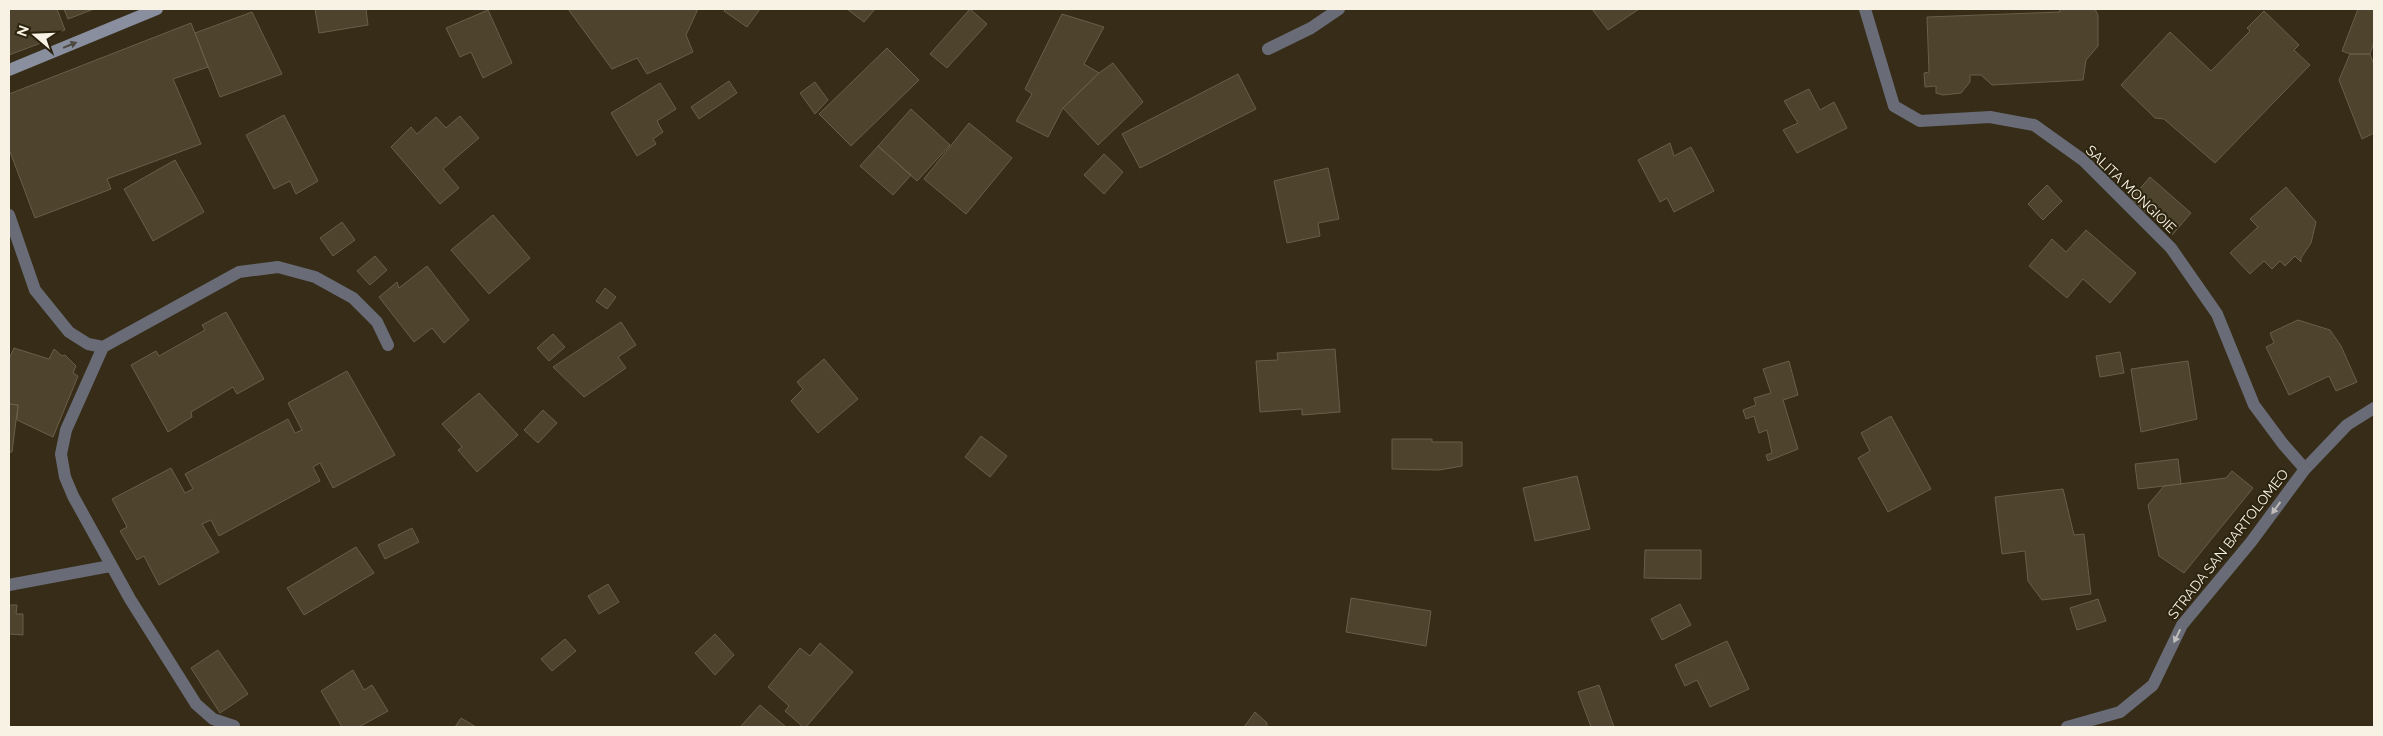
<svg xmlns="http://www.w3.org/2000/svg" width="2383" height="736" font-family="Raleway,sans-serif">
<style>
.building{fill:#4e442e;stroke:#695e47}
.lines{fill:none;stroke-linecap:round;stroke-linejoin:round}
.lane{stroke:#696c76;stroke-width:12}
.street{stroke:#696c76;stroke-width:12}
.secondary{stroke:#898f9f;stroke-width:12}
.oneway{fill:#4d4941}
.oneway2{fill:#bfbcb9}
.labels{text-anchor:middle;stroke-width:4;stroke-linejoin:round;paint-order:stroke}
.street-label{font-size:14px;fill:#f8f2e5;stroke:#2c230e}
</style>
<rect width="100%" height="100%" fill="#362c18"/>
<path class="building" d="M9,9H57L65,30L49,36V40L9,55Z
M64,9H94L68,19Z
M315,9H366L368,25L319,33Z
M568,9H698L686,35L693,52L647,74L637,58L612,69Z
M726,9H760L747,27L724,11Z
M847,9H875L864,22Z
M970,9L987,24L947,68L930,54Z
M1592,9H1639L1608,30Z
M2059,9H2095L2098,15V46L2086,60L2083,80L1992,85L1981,75H1970V82L1961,93L1943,95L1936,93V86L1925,87L1924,73L1929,72L1927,17L2060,12Z
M2358,9H2374V42L2370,54H2350L2342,51Z
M488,10L512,63L483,78L471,52L460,57L446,28Z
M2264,11L2299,45L2294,50L2310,65L2215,163L2164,119L2155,118L2121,85L2170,32L2211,71L2250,31L2247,28Z
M252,12L282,74L220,97L195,33Z
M1062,14L1104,27L1084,64L1099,73L1063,108L1048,137L1016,121L1032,94L1025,89Z
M191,23L208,67L173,79L201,144L107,179L111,189L35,218L9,149V94Z
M887,48L919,80L851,146L819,114Z
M2350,54H2370L2374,65V133L2362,139L2339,80Z
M1113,63L1143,102L1098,145L1063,108L1099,73Z
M1238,74L1256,109L1140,168L1122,134Z
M729,81L737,93L699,119L691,107Z
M815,82L828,100L815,114L800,93Z
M660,83L676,109L657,121L663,132L653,139L656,144L637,156L611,113Z
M1809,89L1820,110L1834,102L1847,128L1797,153L1783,130L1798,123L1784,101Z
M911,109L950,145L917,181L878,146Z
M284,115L318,181L296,194L290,181L274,189L246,135Z
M460,116L479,138L443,169L459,188L440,204L391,147L411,127L417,134L436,117L446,128Z
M969,123L1012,158L966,214L924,179Z
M1670,143L1674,156L1691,147L1714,191L1674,212L1667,198L1660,202L1638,160Z
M878,146L911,175L893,195L860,166Z
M1104,154L1123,172L1104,194L1084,175Z
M175,160L204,212L153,241L124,189Z
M1328,168L1339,219L1318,223L1320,236L1287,243L1274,181Z
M2150,177L2191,213L2172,235L2131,199Z
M2047,185L2062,201L2043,220L2028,204Z
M2286,187L2316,222L2311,243L2301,258V262L2295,256L2285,266L2280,261L2272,269L2264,261L2250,274L2230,253L2258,227L2250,219Z
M493,215L530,258L489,294L451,250Z
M342,222L355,240L333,256L320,238Z
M2086,230L2136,273L2110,303L2083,279L2067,298L2029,266L2052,239L2066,252Z
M375,256L387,270L370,285L357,271Z
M427,266L469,320L444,343L432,328L414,342L379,297L397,282L399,288Z
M605,288L616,297L607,309L596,301Z
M226,312L264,379L237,394L233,387L191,412L192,417L168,432L131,365L156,351L159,356L205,330L202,325Z
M2298,320L2330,330L2341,346L2357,382L2336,391L2329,376L2289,395L2266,347L2274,343L2270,333Z
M621,322L636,345L618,357L626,368L584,397L553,367Z
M553,334L565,347L549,361L537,348Z
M14,348L49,359L54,349L62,356L65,355L76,366L73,373L78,376L53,437L17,420L18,405L9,404V359Z
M1335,349L1340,412L1302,415V409L1260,412L1256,361L1278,360L1277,353Z
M2120,352L2124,373L2100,377L2096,356Z
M824,359L858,399L818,433L791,401L803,389L797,382Z
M1789,361L1798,395L1783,400L1798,449L1768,461L1766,455L1772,453L1767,430L1759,433L1754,416L1746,419L1743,410L1756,405L1754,398L1771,393L1763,369Z
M2188,361L2197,419L2141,432L2131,369Z
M347,371L395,455L333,488L320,463L313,467L320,481L219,536L211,520L202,524L219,552L159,585L144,556L137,560L120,531L127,527L112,499L171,468L185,493L193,489L185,474L288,419L295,433L302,430L288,403Z
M479,393L518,435L477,472L458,450L462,447L442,424Z
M9,404L18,405L12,452H9Z
M543,410L557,423L538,443L524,430Z
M1891,416L1931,489L1888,512L1858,458L1870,451L1861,433Z
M981,436L1007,456L990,477L965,457Z
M1392,439H1432V442H1462V466L1439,470L1392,469Z
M2178,459L2181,484L2138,489L2135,464Z
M2232,471L2253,488L2184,573L2159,556L2148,505L2164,486L2226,478Z
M1577,476L1590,529L1535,541L1523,488Z
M2063,489L2074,535L2084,534L2091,594L2042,600L2028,581L2025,551L2002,554L1995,497Z
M412,528L419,542L385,559L378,545Z
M356,547L374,573L304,615L287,588Z
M1645,550H1701V579L1644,578Z
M608,584L619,602L599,614L588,596Z
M1351,598L1431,611L1426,646L1346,632Z
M2098,599L2106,621L2077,630L2070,608Z
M1680,604L1691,625L1662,640L1651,619Z
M9,605H17L16,614H23V635L9,634Z
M715,634L734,655L715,675L695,653Z
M565,639L576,651L552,671L541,659Z
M1727,641L1749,689L1710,707L1697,680L1685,686L1675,665Z
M820,643L853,672L806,727H803L785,711L789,706L768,687L800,648L810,656Z
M218,650L248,694L220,713L191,668Z
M353,670L364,690L372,685L388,711L359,727H342L321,691Z
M1599,685L1614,727H1591L1578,692Z
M760,705L786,727H740Z
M1255,712L1267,723V727H1244Z
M461,718L476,727H455Z"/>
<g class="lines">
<path class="lane" d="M1268,49L1311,28L1339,9"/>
<path class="street" d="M1865,9L1894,106L1920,121L1990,117L2034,125L2083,160L2171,248L2217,314L2254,405L2283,444L2305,469
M9,215L35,290L69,332L88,344L103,347L239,272L278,267L315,277L353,298L377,322L388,345
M103,347L66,430L61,454L65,477L73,496L130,599L196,704L213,719L234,726
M9,585L110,566
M2067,727L2120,712L2153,685L2182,625L2251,542L2305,469L2347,425L2374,408"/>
<path class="secondary" d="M9,70L157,9"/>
</g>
<defs><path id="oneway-solid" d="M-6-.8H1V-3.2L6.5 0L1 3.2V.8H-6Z" transform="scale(1.25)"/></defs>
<use class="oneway" href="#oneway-solid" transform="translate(70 45) rotate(-22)"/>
<g class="oneway2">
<use href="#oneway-solid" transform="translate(2276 508) rotate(126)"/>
<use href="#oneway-solid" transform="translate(2177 636) rotate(116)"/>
</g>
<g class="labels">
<g class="street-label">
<text transform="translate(2131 189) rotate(44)" y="5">SALITA MONGIOIE</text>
<text transform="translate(2228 544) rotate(-52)" y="5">STRADA SAN BARTOLOMEO</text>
</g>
</g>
<rect width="2383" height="736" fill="none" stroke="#f8f2e5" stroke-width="20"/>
<g transform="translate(35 35) rotate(289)" stroke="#2c230e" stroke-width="4" paint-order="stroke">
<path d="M0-4L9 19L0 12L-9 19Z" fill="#f8f2e5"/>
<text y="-8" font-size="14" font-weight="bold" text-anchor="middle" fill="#f8f2e5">N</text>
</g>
</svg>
